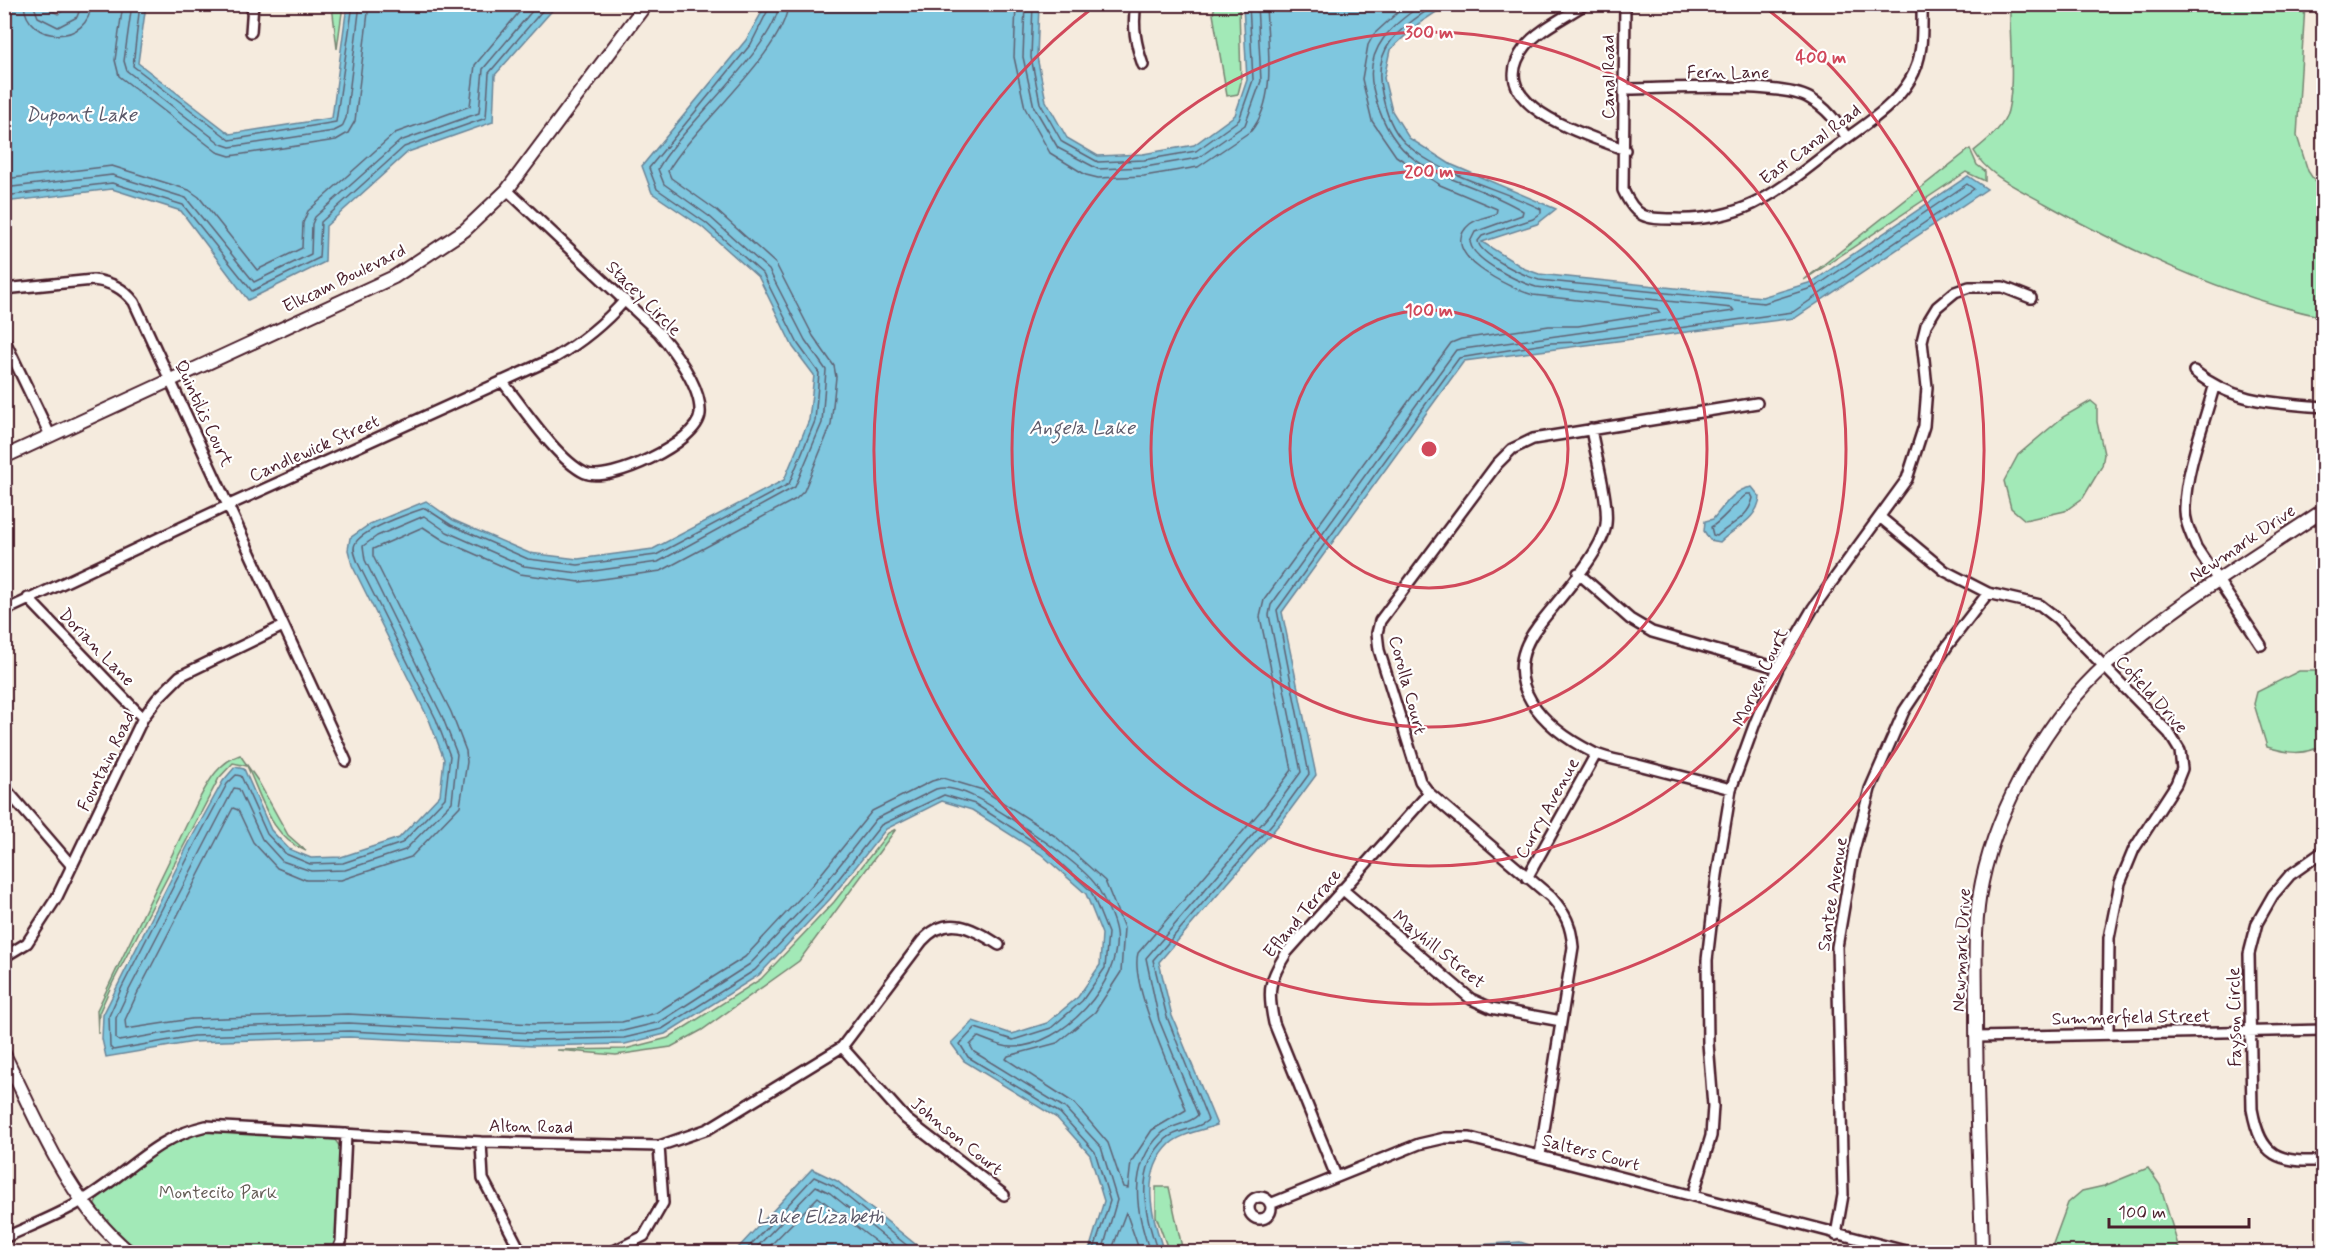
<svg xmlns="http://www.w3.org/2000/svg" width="2328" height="1257" font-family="Mynerve,sans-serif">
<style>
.green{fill:#a2e9b7;stroke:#768471;stroke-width:1.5}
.water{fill:#7fc7df;stroke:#6a8497;stroke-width:1.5}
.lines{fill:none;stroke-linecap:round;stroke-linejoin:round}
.shore{stroke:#5f6273;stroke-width:1.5}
.street-casing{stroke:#4a1f2b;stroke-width:14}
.secondary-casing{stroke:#4a1f2b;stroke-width:16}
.street{stroke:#fff;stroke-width:9}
.secondary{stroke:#fff;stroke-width:12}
.ring{fill:none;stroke:#d1495b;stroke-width:3}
.labels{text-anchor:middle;stroke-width:4.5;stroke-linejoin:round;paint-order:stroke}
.street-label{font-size:18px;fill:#4a1f2b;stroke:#fff}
.park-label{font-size:18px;fill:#645c55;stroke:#fff}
.water-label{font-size:20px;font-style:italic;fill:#5d5a6a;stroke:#fff}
.centre{fill:#d1495b;stroke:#fff;stroke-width:3}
.ring-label{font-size:18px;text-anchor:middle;font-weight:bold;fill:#d1495b;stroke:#fff;stroke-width:4.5;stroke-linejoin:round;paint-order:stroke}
</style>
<rect width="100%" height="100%" fill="#f5ebde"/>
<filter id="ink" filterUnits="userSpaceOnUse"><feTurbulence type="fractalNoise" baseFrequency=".0167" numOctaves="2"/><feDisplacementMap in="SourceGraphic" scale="12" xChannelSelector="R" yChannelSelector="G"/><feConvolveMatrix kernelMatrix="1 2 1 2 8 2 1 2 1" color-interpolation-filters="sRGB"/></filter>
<g filter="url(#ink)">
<path class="green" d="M332,5H343L337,49Z
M1215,5H1239L1241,82L1238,94L1227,96L1213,14Z
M2010,5H2305L2297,136L2308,171L2323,194V317C2226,296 2133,253 2046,204C2022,190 1987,176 1974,151C1985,142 2000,130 2006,117C2016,91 2009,34 2010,5Z
M1970,149L1977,165L1985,171V181L1966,172L1804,280Z
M2091,401L2097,406V422L2104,454L2102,466L2083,498L2065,511L2025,520L2011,508L2004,481L2018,455L2063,417Z
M2299,671H2323V745C2305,756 2287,753 2267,747L2254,704L2257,692Z
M240,755L258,781L288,835L306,851C271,838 262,798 247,766L233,763L219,778L113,982L99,1013L98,1034L97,1010L197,803C208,783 217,763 240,755Z
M896,829L799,961L702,1030L671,1047L616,1055L557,1050L625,1049L668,1038L761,979L834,902L888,833Z
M198,1131L335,1140L341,1148L337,1232L332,1252H134L97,1211L95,1204L99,1196L166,1147Z
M2148,1168L2160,1185L2180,1252H2050L2068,1203L2082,1191L2104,1186Z
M1156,1187H1169L1183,1252H1169L1156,1216Z"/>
<path class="water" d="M4,5H43L58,14L72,5H146L138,63L230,134L332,118L347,5H557L495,75L493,122L408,152L326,226L325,262L248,300L181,211L112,189L5,202Z
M766,5H1039L1037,57L1046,101L1067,138L1098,156L1143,154L1194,145L1235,115L1247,80L1243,5H1447L1418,24L1390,50L1384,78L1392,111L1409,138L1450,164L1556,209L1537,224L1482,242L1525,269L1539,274L1762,297L1812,282L1968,176L1987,189L1795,318L1464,361L1282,612L1316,775L1282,821L1159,962L1172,1016L1217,1125C1204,1130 1180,1134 1170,1144C1139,1174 1152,1217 1164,1252H1084L1090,1247L1104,1201L1090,1155L1057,1118L964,1061L951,1043L973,1021L1012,1034L1047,1023L1078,997L1100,965L1102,934L1086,894L1041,854L972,810L942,801L886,829L830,899L759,975L665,1034L625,1044L533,1046L349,1037L194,1042L106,1057L102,1039L103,1015L191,839L223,781L235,767L244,769L271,830L289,849L311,858L341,857L399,838L440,795L444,759L430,722L352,565L348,550L350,538L370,524L426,501L453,520L529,553L578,559L653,549L784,480L809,420L814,375L793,347L759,278L702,227L652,193L642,166L746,40Z
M1752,487L1760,497C1757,521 1735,527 1720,542L1710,540L1704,531L1705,521L1713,519C1724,506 1734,489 1752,487Z
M812,1169L837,1181L925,1252H738V1248Z
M1520,1242L1552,1252H1421L1434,1248Z"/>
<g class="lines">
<path class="shore" d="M24,4C26,45 90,45 91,4
M33,4L38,17L58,27L77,17L82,4
M123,4L115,60L119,76L217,152L230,156L336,140L348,133L355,121L369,4
M132,4L124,61L127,71L221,144L230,147L334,131L342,127L346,118L360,4
M140,4L133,66L230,140L336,122L353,4
M771,4L751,44L649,168L657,189L706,223L763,274L798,344L819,373L815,421L789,484L656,555L578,565L528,559L451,525L425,508C410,513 361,530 355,544C352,550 356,557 358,563L436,719L450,756L445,798L402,843L343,863L310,864L286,854L267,834L241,776L236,775L227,784L196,842L122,987L109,1016L110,1047L113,1050L193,1036L349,1031L533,1040L624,1038L662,1029L755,970L826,895L881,825L944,795L975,804L1045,849L1091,891L1108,933L1105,968L1082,1001L1051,1028L1013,1040L975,1028L960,1044L968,1057L1060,1113L1095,1152L1110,1201L1093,1252
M779,4C776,46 680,128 658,169L664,184L710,217L769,270L805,340L826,370L822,423L795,487L658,562L579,573L524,566L447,532L424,516L377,536L363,546L365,560L442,716L457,754L452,802L405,850L345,870L311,871L282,861L262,839L239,789L234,788L129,990L116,1018V1039L119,1041L193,1028L349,1023L534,1033L623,1031L660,1022L750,964L820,890L876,819L936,789C957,783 990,805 1007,816C1028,830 1088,868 1099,890C1105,901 1114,919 1116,932C1122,983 1063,1046 1013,1047C1002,1048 988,1040 978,1037L970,1045L974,1052L1065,1108L1101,1147L1117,1200L1102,1252
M788,4C786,50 692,128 668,171L671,178L716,210L776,264L813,336L834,366L836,377L831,425L804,491L796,499L661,571L580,582L520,574L443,540L423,527L373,549V556L451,712L466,751L467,762L460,806L411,857L341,880H306L277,868L253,842L238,810L233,808L137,994L125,1020L126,1029L191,1019L348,1014L534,1024L622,1022L656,1013L745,957L813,884L872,811L932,781L943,778L983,790L1055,836L1105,881L1124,928L1121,972L1095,1012L1057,1043L1008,1056L1006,1059L1074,1103L1108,1143L1123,1187L1128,1188L1131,1162L1152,1130L1186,1110C1175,1077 1129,985 1138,953L1264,807L1292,770L1260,617L1264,600L1451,343L1461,339L1549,326H1578L1660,313L1657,309L1533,295C1512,289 1434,254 1470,224C1477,218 1488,217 1496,214L1497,209L1440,185L1396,156L1372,121L1362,79L1368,45L1374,34L1407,4
M1016,4L1014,57L1025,108L1050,153L1086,175L1098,178L1144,176L1198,167L1251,131C1278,98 1267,44 1266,4
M1025,4L1023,57L1034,107L1058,148L1098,169L1145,167L1198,158L1245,125L1261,81L1257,4
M1033,4L1031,57L1040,103L1062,142L1098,162L1144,160L1196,151L1239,120L1253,80L1249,4
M4,179L112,166L189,190L199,197L257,270L302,248L303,223L308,211L395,133L470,106L475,65L526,4
M4,188L112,175L186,198L254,282L311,254L312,224L315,217L400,141L479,113L483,69L538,4
M4,196L112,183L183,205L252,291L319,258L321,222L404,147L486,118L489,73L548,4
M1747,494H1751L1753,498C1748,519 1731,523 1717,536L1713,535L1711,527C1719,524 1736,502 1747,494Z
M744,1252L814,1177L834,1186L915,1252
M752,1252L816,1186L830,1193L903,1252
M764,1252L818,1197L889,1252
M1111,1252L1126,1212L1140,1252
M1150,1252C1136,1212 1127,1167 1161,1134C1171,1124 1189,1125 1198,1115L1159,1020L1146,958L1271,813L1301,772L1269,615L1271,605L1456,350L1734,311L1732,308L1536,287C1519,282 1473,261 1470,242L1475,232L1522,215L1523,211C1457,171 1393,181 1373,88C1364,48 1393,24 1423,4
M1158,1252C1145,1216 1133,1169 1166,1139C1177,1129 1198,1130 1208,1120L1167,1017L1153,960L1277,818L1309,774L1277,610L1459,358L1551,343L1579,342L1793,312L1974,189L1967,184L1815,287L1764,303L1539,280C1525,276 1479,255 1478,241L1482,236L1533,219L1541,213V209C1497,187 1442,177 1405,143C1392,130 1385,110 1382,93C1371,46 1401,28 1437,4
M1450,1252L1519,1248L1532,1252"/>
<g class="street-casing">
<path id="street" d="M1136,4C1132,26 1136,45 1143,65
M1585,4C1569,15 1536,31 1525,47C1480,106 1587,134 1625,150
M1625,4L1623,190C1636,218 1645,219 1673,219C1749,222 1782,187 1839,144C1864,125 1894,107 1910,80C1924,57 1922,31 1922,4
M251,32L253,4
M1625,89C1665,89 1778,81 1809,98C1827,108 1836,121 1847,138
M4,289L93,280C111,282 123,288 134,302L346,761
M4,339L50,435
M2194,371C2233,403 2275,403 2324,407
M502,381C522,406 557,460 585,473C609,484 698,442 700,414C702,388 674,351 659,333L507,190
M2214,387C2204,424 2186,469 2185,507C2184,521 2191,534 2196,547L2261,645
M1591,429C1595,453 1609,502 1606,524C1603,552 1556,602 1538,626C1495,682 1544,728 1594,753C1607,759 1624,761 1638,765C1669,773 1700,781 1731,789
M1881,518L1945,571L1988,593L2040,605L2058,619L2169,733L2180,751L2182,769L2176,784L2134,849L2120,883L2109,938L2108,1034
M1578,573L1630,619L1652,632L1778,668
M28,598L143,718
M4,611L229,505L554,358C582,342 604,324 625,300
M4,787L72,866
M2324,851L2290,875L2273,895L2257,923L2249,954L2252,1109C2261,1158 2278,1162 2324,1161
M1527,878L1596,754
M1342,889L1471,999L1491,1008L1561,1021
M4,957L27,943L57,897L143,718L157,699L180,676L283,626
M1976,1037L2324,1030
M842,1047L906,1119L1004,1195
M481,1142L483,1179L521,1252
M1540,1155L1573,947C1571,925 1566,914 1551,897L1429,793L1420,781L1379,650L1377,633L1380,621L1497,464L1512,449L1533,439L1757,403
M1336,1176L1274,1023C1267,990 1269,980 1287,952L1429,793
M1693,1196L1711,1136L1713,1106L1708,1043L1707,960L1717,875L1731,789L1755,723L1778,668L1813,608L1907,479L1924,426L1927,387L1922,341L1926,325L1937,307L1955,292L1969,287H2003L2031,298
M1249 1208a11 11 0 1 1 22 0a11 11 0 1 1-22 0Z
M1270,1204L1419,1144L1445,1138H1470L1909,1252
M1836,1235L1843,1195L1837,947L1853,854L1870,789L1904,711L1948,645L1988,593
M4,1238C30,1226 57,1216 80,1202C126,1176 152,1138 206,1126L481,1142L659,1146L708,1129L842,1047L922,941C947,913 973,928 999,945
M337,1252L341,1242L346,1134
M612,1252L644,1236L663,1203L659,1146"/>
</g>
<g class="secondary-casing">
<path id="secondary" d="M4,457L394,277L465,230L507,190L646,4
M4,1054C39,1124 68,1201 129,1252
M1982,1252C1980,1173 1976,1093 1976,1013C1976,970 1973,924 1982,882C1998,805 2048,717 2106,665C2172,606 2251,559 2324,510"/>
</g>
<use href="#street" class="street"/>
<use href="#secondary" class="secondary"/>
</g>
</g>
<g class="ring">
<circle cx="1429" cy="449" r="139"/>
<circle cx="1429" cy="449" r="278"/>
<circle cx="1429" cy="449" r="417"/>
<path d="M1763 6A555 555 0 1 1 1095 6"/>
</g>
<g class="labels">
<g class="street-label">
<text x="1728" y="78">Fern Lane</text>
<text transform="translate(1608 77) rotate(-90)" y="6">Canal Road</text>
<text transform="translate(1810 144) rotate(-37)" y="6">East Canal Road</text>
<text transform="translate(344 278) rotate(-26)" y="6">Elkcam Boulevard</text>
<text transform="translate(644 298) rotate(45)" y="6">Stacey Circle</text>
<text transform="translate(204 413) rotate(65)" y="6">Quintilis Court</text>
<text transform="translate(314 448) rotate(-24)" y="6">Candlewick Street</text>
<text transform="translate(2242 543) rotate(-34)" y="6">Newmark Drive</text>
<text transform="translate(97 647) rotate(46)" y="6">Dorian Lane</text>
<text transform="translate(1760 677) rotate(-65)" y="6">Morven Court</text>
<text transform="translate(1408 685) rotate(75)" y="6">Corolla Court</text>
<text transform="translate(2152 694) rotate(48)" y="6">Cofield Drive</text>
<text transform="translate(106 761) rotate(-64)" y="6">Fountain Road</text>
<text transform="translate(1547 808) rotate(-61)" y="6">Curry Avenue</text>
<text transform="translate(1832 894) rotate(-81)" y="6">Santee Avenue</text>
<text transform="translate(1302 913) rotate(-50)" y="6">Efland Terrace</text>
<text transform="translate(1439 949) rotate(39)" y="6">Mayhill Street</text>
<text transform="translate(1961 950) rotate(-87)" y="6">Newmark Drive</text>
<text transform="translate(2131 1017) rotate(-1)" y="6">Summerfield Street</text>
<text transform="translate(2234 1017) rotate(-91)" y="6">Fayson Circle</text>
<text transform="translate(531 1126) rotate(1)" y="6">Alton Road</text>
<text transform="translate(957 1136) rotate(39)" y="6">Johnson Court</text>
<text transform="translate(1591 1152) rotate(15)" y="6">Salters Court</text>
</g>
<g class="park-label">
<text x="218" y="1198">Montecito Park</text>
</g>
<g class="water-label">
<text x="81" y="121">Dupont Lake</text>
<text x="1082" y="434">Angela Lake</text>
<text x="820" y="1223">Lake Elizabeth</text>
</g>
</g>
<circle cx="1429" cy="449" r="9" class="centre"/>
<g class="ring-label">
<text x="1429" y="38">300 m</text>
<text x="1821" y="63">400 m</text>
<text x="1429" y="177">200 m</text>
<text x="1429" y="316">100 m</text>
</g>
<rect width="2328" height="1257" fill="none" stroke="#fff" stroke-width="24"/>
<rect x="12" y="12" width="2304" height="1233" fill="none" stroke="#4a1f2b" stroke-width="2" filter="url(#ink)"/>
<path d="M2109 1218v9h140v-9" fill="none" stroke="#4a1f2b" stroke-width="3"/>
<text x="2118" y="1218" font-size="18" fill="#4a1f2b" stroke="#ffffff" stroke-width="4.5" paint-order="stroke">100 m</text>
</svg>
